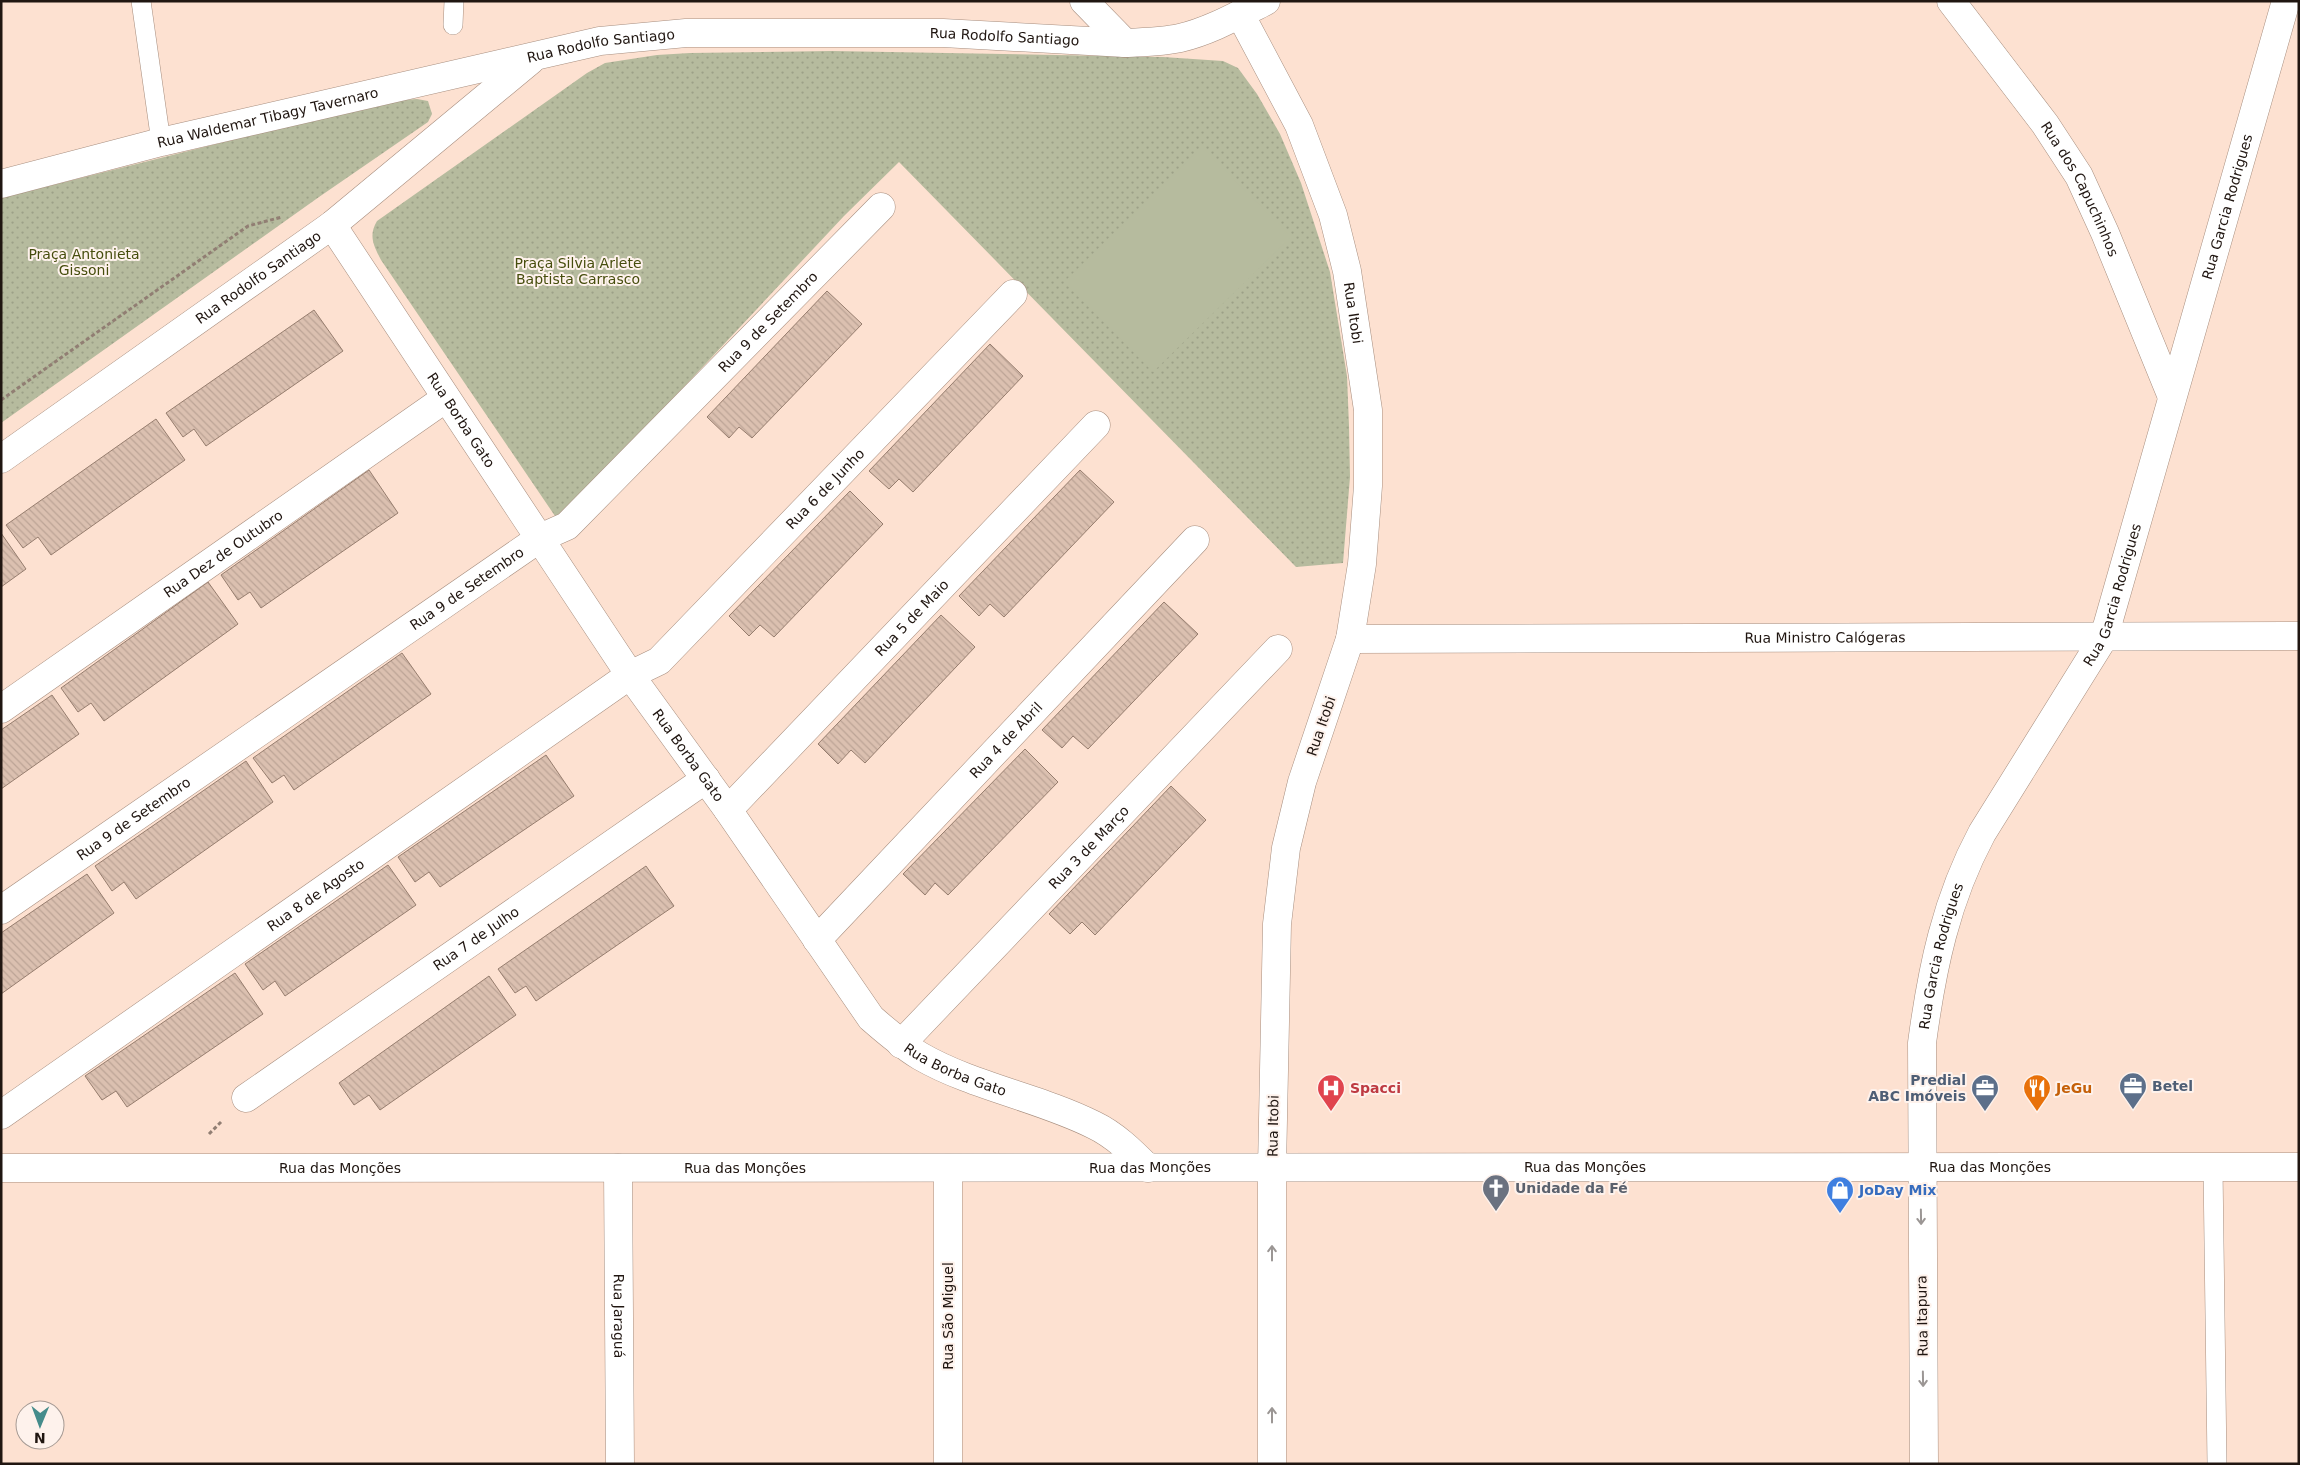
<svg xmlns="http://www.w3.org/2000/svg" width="2300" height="1465" font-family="'DejaVu Sans',sans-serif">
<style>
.park{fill:url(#park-dots)}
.pitch{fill:#b6bb9e}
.building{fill:url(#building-back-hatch);stroke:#967d6e}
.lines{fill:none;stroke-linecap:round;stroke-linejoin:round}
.lane-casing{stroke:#a78e7f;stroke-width:20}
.street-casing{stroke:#a78e7f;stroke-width:29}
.secondary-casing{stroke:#a78e7f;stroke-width:29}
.path{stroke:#917e73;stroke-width:3;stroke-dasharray:4 2.5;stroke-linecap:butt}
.lane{stroke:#fff;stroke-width:19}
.street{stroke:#fff;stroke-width:28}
.secondary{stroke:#fff;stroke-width:28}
.oneway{stroke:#9b9694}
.labels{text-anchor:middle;stroke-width:4;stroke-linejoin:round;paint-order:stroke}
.street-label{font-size:14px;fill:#201611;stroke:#fef2ec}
.park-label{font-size:14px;fill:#464d0d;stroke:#fef2ec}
.service-label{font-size:14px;font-weight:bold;fill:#4e5e75;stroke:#fef2ec;text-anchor:end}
.health-label{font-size:14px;font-weight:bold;fill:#be3a42;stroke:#fef2ec;text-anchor:start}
.food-label{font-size:14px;font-weight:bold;fill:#c56008;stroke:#fef2ec;text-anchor:start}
.worship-label{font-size:14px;font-weight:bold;fill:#5b616d;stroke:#fef2ec;text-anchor:start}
.shop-label{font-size:14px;font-weight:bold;fill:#366cbe;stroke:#fef2ec;text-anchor:start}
</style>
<defs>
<pattern id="park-dots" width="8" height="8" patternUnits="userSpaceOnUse" patternTransform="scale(1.25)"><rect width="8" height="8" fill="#b6bb9e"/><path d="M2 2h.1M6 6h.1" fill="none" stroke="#9ca087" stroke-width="1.8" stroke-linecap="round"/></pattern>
<pattern id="building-back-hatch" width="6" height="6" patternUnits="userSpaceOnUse" patternTransform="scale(1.25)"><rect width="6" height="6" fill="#dbc0b0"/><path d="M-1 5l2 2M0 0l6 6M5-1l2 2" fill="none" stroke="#bca496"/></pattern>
</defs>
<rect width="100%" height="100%" fill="#fde1d1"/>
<path class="park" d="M832,51L1163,57L1223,61L1238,68L1257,94L1280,134L1301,183L1330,272L1347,376L1349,426L1350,477L1343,563L1296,567L899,162L844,216L562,517L558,518L555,516L381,260C374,246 368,236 377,221L587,73L605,63L657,55L690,53Z
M417,99L428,101L432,114L428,122L319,197L1,423V198L388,101Z"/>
<path class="pitch" d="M1202,147L1291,237L1153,372L1064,282Z"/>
<path class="building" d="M827,291L862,324L752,438L739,427L729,438L707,417Z
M314,310L343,351L206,446L194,429L183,437L166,413Z
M990,344L1023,376L913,492L899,479L889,489L869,471Z
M156,419L185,460L51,555L38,537L23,548L6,525Z
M369,470L398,513L261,608L250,592L238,600L221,575Z
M1080,470L1114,502L1004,617L990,604L979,616L959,596Z
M850,491L883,524L774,637L760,625L749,636L729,616Z
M1,533L26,569L1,587Z
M208,582L238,624L104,721L91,703L78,712L61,688Z
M1164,602L1198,634L1088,749L1073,736L1062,748L1042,730Z
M941,615L975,647L865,763L851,750L838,764L818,744Z
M402,653L431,694L294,790L284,775L272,783L253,758Z
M52,695L79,734L1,789V730Z
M1025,749L1058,782L948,895L935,883L925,895L903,874Z
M546,755L574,796L440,887L429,872L415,882L398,857Z
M246,761L273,802L136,899L124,882L112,891L95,866Z
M1171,786L1206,820L1095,935L1082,922L1070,934L1049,914Z
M388,865L416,905L285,996L275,981L263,990L245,964Z
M646,866L674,906L536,1001L526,986L515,993L498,969Z
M87,874L114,913L1,994V933Z
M235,973L263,1014L127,1107L116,1091L102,1100L85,1076Z
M489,976L516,1015L380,1110L369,1095L354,1105L339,1083Z"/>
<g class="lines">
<g class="lane-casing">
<path id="lane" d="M141,1L161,142
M453,25L454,1
M2213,1168L2217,1464"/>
</g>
<g class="street-casing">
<g id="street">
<path d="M1084,1L1125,43"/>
<path id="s1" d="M1951,1L2045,124L2079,176L2105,233L2172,397"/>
<path id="s2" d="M1240,14L1299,125L1333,215L1347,271L1368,410V486L1362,564L1350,639L1302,782L1286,848L1277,924L1272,1168V1464"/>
<path id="s3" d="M1,184L161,142L600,41L686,33H943L1125,43C1143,42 1162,42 1180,38C1210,31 1238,15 1266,1"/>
<path id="s4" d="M332,225L630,675L728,810L871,1018C887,1032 902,1045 920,1056C974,1087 1038,1097 1094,1125C1115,1135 1132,1152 1148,1168"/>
<path id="s5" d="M1,459L332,225L531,60"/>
<path id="s6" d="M1350,639L2299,636"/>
<path id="s7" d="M1,709L446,398"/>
<path id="s8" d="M728,810L1096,425"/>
<path id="s9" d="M1,910L540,538L567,526L881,207"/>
<path id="s10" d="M817,940L1195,540"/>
<path id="s11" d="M901,1044L1278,649"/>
<path id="s12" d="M246,1098L706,779"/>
<path id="s13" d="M1,1115L630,675L659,661L1013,294"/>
<path id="s14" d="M618,1168L620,1464"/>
<path d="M948,1168V1464"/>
<path id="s15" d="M1924,1464L1922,1043C1932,968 1946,900 1982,833L2104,637L2286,1"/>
</g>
</g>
<g class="secondary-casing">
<g id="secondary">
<path id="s16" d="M1,1168L2299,1167"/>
</g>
</g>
<path class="path" d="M1,400L248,226L282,217
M209,1134L222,1121"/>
<use href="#lane" class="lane"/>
<use href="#street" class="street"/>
<use href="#secondary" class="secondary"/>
</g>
<defs><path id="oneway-shaft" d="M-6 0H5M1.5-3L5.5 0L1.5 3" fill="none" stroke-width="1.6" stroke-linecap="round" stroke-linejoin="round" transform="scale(1.25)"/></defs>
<g class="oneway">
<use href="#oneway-shaft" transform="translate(1921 1217) rotate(89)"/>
<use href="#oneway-shaft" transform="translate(1272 1253) rotate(-90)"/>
<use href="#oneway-shaft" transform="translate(1923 1379) rotate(89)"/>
<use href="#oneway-shaft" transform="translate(1272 1415) rotate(-90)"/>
</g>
<defs>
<g id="office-pin" transform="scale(1.4375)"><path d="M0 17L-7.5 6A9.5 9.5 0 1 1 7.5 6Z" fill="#5c6f8a" stroke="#fef2ec"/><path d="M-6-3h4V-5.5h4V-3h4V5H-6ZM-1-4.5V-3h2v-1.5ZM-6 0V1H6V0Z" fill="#fff"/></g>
<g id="hospital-pin" transform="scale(1.4375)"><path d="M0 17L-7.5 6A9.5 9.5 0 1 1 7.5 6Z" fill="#e0444e" stroke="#fef2ec"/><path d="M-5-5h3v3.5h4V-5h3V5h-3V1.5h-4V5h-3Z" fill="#fff"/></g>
<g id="restaurant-pin" transform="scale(1.4375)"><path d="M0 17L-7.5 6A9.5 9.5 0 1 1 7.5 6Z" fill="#e8710a" stroke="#fef2ec"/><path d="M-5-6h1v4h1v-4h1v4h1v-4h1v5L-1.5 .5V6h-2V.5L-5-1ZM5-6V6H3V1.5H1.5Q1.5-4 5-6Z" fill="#fff"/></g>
<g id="church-pin" transform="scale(1.4375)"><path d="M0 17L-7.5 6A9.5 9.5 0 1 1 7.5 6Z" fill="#6b7280" stroke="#fef2ec"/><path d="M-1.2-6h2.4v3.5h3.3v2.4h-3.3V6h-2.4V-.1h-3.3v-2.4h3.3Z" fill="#fff"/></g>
<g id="shop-pin" transform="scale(1.4375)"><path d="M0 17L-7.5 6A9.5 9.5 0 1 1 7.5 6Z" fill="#3f7fe0" stroke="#fef2ec"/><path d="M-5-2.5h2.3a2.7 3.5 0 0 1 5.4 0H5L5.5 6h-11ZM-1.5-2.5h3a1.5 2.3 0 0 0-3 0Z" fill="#fff"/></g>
</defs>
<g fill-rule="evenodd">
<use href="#office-pin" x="2133" y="1086"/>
<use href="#hospital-pin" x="1331" y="1088"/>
<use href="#office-pin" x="1985" y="1088"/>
<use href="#restaurant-pin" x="2037" y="1088"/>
<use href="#church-pin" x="1496" y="1188"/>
<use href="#shop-pin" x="1840" y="1190"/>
</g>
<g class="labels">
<g class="street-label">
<text dy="5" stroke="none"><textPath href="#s3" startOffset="1021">Rua Rodolfo Santiago</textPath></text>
<text dy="5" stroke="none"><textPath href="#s3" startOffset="616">Rua Rodolfo Santiago</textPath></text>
<text dy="5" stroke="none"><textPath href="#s3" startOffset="275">Rua Waldemar Tibagy Tavernaro</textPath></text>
<text dy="5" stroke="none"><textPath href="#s1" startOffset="229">Rua dos Capuchinhos</textPath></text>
<text dy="5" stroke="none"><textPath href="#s15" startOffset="1319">Rua Garcia Rodrigues</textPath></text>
<text dy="5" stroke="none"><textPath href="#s5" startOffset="315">Rua Rodolfo Santiago</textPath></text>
<text dy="5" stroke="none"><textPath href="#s2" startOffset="322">Rua Itobi</textPath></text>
<text dy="5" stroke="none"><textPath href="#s9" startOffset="971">Rua 9 de Setembro</textPath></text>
<text dy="5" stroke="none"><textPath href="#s4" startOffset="234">Rua Borba Gato</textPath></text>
<text dy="5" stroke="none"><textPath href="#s13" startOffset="1039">Rua 6 de Junho</textPath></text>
<text dy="5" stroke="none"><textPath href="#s7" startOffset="271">Rua Dez de Outubro</textPath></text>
<text dy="5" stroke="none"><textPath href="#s9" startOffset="566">Rua 9 de Setembro</textPath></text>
<text dy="5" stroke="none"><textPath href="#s15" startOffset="914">Rua Garcia Rodrigues</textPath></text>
<text dy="5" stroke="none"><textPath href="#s8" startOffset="266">Rua 5 de Maio</textPath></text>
<text dy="5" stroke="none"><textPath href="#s6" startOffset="475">Rua Ministro Calógeras</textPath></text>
<text transform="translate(1321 726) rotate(-71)" y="5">Rua Itobi</text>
<text dy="5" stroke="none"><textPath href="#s10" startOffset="275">Rua 4 de Abril</textPath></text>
<text dy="5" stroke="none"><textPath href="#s4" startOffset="639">Rua Borba Gato</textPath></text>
<text dy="5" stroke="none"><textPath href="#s9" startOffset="161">Rua 9 de Setembro</textPath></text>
<text dy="5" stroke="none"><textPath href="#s11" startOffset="272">Rua 3 de Março</textPath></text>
<text dy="5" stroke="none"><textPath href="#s13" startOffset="384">Rua 8 de Agosto</textPath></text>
<text dy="5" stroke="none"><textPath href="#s12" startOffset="280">Rua 7 de Julho</textPath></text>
<text dy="5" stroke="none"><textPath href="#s15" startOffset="510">Rua Garcia Rodrigues</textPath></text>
<text dy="5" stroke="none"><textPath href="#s4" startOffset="1059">Rua Borba Gato</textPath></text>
<text transform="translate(1273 1126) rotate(-89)" y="5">Rua Itobi</text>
<text dy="5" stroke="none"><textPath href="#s16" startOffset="339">Rua das Monções</textPath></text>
<text dy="5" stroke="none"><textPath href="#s16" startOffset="744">Rua das Monções</textPath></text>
<text dy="5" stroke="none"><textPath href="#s16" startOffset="1149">Rua das Monções</textPath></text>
<text dy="5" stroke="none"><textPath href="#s16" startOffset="1584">Rua das Monções</textPath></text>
<text dy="5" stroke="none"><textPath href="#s16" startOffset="1989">Rua das Monções</textPath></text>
<text dy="5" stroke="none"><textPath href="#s14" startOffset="148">Rua Jaraguá</textPath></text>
<text transform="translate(948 1316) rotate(-90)" y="5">Rua São Miguel</text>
<text transform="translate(1922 1316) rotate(-91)" y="5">Rua Itapura</text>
</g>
<g class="park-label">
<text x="84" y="259">Praça Antonieta<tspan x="84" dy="16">Gissoni</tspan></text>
<text x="578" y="268">Praça Silvia Arlete<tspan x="578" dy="16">Baptista Carrasco</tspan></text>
</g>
<g class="service-label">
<text x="1966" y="1085">Predial<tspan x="1966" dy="16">ABC Imóveis</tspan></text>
<text x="2152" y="1091" text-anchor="start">Betel</text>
</g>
<g class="health-label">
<text x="1350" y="1093">Spacci</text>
</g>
<g class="food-label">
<text x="2056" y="1093">JeGu</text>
</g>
<g class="worship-label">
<text x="1515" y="1193">Unidade da Fé</text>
</g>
<g class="shop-label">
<text x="1859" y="1195">JoDay Mix</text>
</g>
</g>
<rect width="2300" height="1465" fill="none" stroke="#201611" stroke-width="5"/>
<g transform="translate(40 1425) rotate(181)"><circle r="24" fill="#fef2ec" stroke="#a59a94"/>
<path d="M0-4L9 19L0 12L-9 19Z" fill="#458c8b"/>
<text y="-8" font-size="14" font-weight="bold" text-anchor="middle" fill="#201611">N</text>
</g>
</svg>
